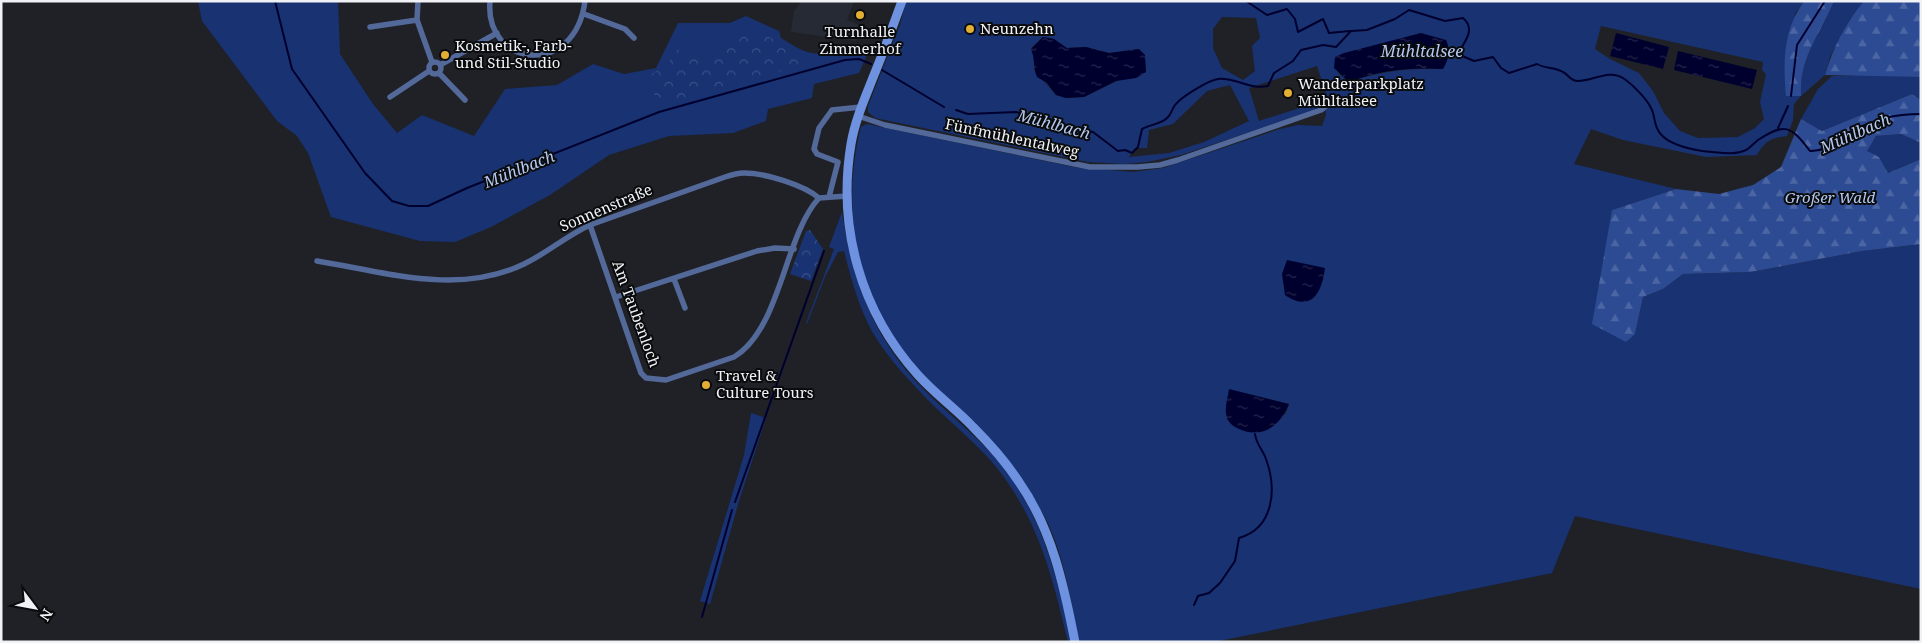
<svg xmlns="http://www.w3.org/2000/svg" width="1922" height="643" font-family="'Noto Serif',serif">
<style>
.built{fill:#252a35}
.green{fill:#183272;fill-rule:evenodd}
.forest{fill:url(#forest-firs)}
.park{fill:url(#park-crowns)}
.water{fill:url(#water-ripples)}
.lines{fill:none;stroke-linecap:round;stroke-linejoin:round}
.stream{stroke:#00002e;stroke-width:2}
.street{stroke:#53699a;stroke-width:5.5}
.secondary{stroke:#6e92e0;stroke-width:9}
.poi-dot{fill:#e2af34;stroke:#0a0b0d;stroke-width:2}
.labels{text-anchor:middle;stroke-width:4;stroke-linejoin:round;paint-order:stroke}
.poi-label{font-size:15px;fill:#f0f2f6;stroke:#0a0b0d;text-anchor:start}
.street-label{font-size:15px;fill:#f0f2f6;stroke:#0a0b0d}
.park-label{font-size:15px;font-style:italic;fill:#b3c7ef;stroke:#0a0b0d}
.water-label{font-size:16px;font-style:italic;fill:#b4c8f0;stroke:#0a0b0d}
</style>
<defs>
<pattern id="forest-firs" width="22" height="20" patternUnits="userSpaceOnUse" patternTransform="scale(1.25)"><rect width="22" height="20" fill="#2d4b93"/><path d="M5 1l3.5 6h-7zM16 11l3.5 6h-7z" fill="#4c65a3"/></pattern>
<pattern id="park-crowns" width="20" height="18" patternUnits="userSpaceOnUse" patternTransform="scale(1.25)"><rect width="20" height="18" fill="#183272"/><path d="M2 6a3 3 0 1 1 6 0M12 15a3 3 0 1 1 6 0" fill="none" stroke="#3a5087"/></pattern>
<pattern id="water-ripples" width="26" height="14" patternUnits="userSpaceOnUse" patternTransform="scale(1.25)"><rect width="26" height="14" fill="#00002e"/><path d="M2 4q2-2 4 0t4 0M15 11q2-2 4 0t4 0" fill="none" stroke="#26264d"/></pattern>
</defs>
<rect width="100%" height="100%" fill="#1f2127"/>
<path class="built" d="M802,1H854L847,20L862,26L856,41L791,32L794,11Z"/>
<path class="green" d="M198,1H338L340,54L373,104L397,133L422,115L474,136L505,89L557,85L593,64L624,74L656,68L678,23H730L746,16L779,31L781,38C788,42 795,47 802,50C819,58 848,52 867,55L859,73L814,84L812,98L768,109L766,121L733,133L669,136L609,155L550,195L491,227L455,242L420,241L331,217L308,153L297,136L277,121L202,21Z
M906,1H1804L1795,14L1801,95C1799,57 1820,35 1834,1H1864L1842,34L1830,57L1825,75L1801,96L1794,104L1793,120L1787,136C1771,138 1765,141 1757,155L1706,157L1623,140L1591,129L1574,164L1676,189L1612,210L1635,334L1643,297L1663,289L1683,274L1751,272L1862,251L1921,244V589L1575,516L1552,573L1214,642H1079C1069,593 1062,536 1031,495C1016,475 997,457 980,439C953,409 924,380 900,348C853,285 842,201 861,127L867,124L1074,167L1133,172L1163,168L1280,129L1298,125L1322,126L1326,115L1325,107L1181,155L1147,162L1125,164L1088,162L875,118L868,112V106L900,25ZM1222,17L1256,18L1260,38L1252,46L1255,71L1243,80L1222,68L1213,48V29ZM1601,26L1763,62L1762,70L1766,74L1760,102L1764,119L1755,128L1738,137L1698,138L1680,131L1664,113L1653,91L1639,73L1610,59L1595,49ZM1421,33L1443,69C1410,68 1381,71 1349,82L1339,74L1335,57ZM1043,37L1054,39L1066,48L1086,47L1109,53L1139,49L1142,75L1119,80L1084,97L1066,98L1056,95L1034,70L1035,60L1031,48ZM1317,66L1328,99L1259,121L1249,88ZM1230,85L1249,121L1204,142L1169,153L1129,157L1135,148H1147L1149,130L1173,124L1207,91ZM1229,390L1289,404L1285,415Z
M1873,75L1921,77V100L1912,94L1822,131L1801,119L1818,89L1832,76Z
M1901,134L1921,143V159L1888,173L1879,157L1866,152L1876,136Z
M842,212C852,275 869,328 912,377C943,412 983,438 1010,476C1046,527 1058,583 1072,642H1068C1055,588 1043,536 1012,489C992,456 962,433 934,406C912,384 889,360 873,333C859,308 851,279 844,251L838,252L825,277L807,324L806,323L834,249L829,247Z
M751,413L766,418L739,501L710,604L700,601L744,455Z"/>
<path class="forest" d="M1804,1H1834C1820,35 1799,57 1801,96H1786C1783,61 1783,31 1804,1Z
M1864,1H1921V77L1825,75C1833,47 1846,23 1864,1Z
M1912,94L1921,100V143L1901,134L1876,136L1867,151L1879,157L1888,173L1921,159V244L1862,251L1751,272L1683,274L1663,289L1643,297L1635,334L1626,342L1592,324L1612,210L1676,189L1719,194L1753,185L1781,167L1801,119L1822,131Z"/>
<path class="park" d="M755,30L791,48L807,64L657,105L649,76L669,62L677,49L687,56L706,54L730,48L745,34Z
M810,230L823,249L811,281L790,274L806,231Z"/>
<path class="water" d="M1421,33L1446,40C1451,50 1449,59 1443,69C1410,67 1380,70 1349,82L1334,68L1335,57L1344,53Z
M1616,33L1669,47L1663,69L1610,56Z
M1043,37L1054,39L1067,48L1086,47L1109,53L1139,49L1145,55L1146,72L1136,78L1116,81L1084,97L1066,98L1056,95L1047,83L1037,77C1033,68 1035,58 1031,49Z
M1678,51L1757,70L1752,89L1674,70Z
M1287,260L1325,268C1322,293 1311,313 1285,295L1282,274Z
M1229,389L1289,404C1280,427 1260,440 1237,428C1231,425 1226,420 1226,413C1225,405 1228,397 1229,389Z"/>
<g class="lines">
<path class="stream" d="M275,1L292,69L365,173L392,201L409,206H428L467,188L659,112L845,60L859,59L871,64
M1235,1H1242
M1246,1L1267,15L1287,9L1295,19L1298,32L1323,19L1329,33L1350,31
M882,70L944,107
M1791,96L1797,45L1825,1
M956,110L968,114L1016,112L1048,119L1074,129L1093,132L1118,151L1125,150L1132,153L1138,147L1142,129C1149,125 1161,124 1167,118C1171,115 1172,109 1175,105C1181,97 1209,80 1218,79C1235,77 1250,90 1268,86L1274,73L1293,61L1301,50L1323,45L1336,47L1351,31L1367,30L1395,19L1409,10L1445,21L1463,18C1476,29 1465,41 1459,52L1460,55L1474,61L1493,57L1501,68L1509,73L1537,64C1546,69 1555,67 1563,72C1569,75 1570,81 1578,81C1593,81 1609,69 1623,78C1632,84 1647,99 1651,108C1655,115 1654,124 1658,130C1665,145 1696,151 1712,152C1723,153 1736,155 1746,150C1750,148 1754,143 1758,140C1785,122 1791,126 1810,151C1827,152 1835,139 1850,132C1874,119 1895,114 1921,114
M1778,128L1788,106
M735,502L824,251
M1194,605L1198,596L1209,593L1220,583L1235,561L1239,538C1274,528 1277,489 1266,459C1263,450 1256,444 1255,434
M702,617L732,510"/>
<path class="street" d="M418,1L417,20L432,62
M490,1C484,67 575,79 585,1
M584,14L625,29L634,38
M370,27L417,20
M429 68a6 6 0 1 1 12 0a6 6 0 1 1-12 0Z
M440,65L497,33
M439,73L465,100
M390,97L429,71
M858,116L885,125L1090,167H1138L1160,165L1178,160L1321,110L1331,102
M829,197L838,162L817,154L814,149L819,128L832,110L861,107
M590,225L641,373L646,378L666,380L734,357C781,329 784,236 819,198
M317,261C385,272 458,296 524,264C547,253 566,236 590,225L725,177C731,175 738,173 744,173C765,173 804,185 819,198L847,196
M674,279L685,308
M616,297L757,251L775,248L794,249"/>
<path class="secondary" d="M902,1C893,26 884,51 874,75C865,98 855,120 851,144C837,228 861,312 918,375C935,394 956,409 973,427C990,444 1006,462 1019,482C1052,529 1064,586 1075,642"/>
</g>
<g class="poi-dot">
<circle cx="860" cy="15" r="5"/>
<circle cx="970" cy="29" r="5"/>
<circle cx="445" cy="55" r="5"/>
<circle cx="1288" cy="93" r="5"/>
<circle cx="706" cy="385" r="5"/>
</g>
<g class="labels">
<g class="poi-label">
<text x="980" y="34">Neunzehn</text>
<text x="860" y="37" text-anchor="middle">Turnhalle<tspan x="860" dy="17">Zimmerhof</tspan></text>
<text x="455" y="51">Kosmetik-, Farb-<tspan x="455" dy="17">und Stil-Studio</tspan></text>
<text x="1298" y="89">Wanderparkplatz<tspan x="1298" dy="17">Mühltalsee</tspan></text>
<text x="716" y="381">Travel &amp;<tspan x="716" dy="17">Culture Tours</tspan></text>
</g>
<g class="street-label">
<text transform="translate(1012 138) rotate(12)" y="5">Fünfmühlentalweg</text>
<text transform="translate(606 208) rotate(-23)" y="5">Sonnenstraße</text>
<text transform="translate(636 314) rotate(70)" y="5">Am Taubenloch</text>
</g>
<g class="park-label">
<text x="1830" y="203">Großer Wald</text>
</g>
<g class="water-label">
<text x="1422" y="57">Mühltalsee</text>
<text transform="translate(1054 124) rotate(15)" y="6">Mühlbach</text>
<text transform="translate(1855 133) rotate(-24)" y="6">Mühlbach</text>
<text transform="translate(519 169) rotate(-22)" y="6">Mühlbach</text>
</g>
</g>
<rect width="1922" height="643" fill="none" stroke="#f0f2f6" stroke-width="5"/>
<g transform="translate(35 608) rotate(122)" stroke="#0a0b0d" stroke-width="4" paint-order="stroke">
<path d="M0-4L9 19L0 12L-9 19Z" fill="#f0f2f6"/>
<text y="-8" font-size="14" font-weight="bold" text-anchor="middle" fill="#f0f2f6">N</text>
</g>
</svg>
